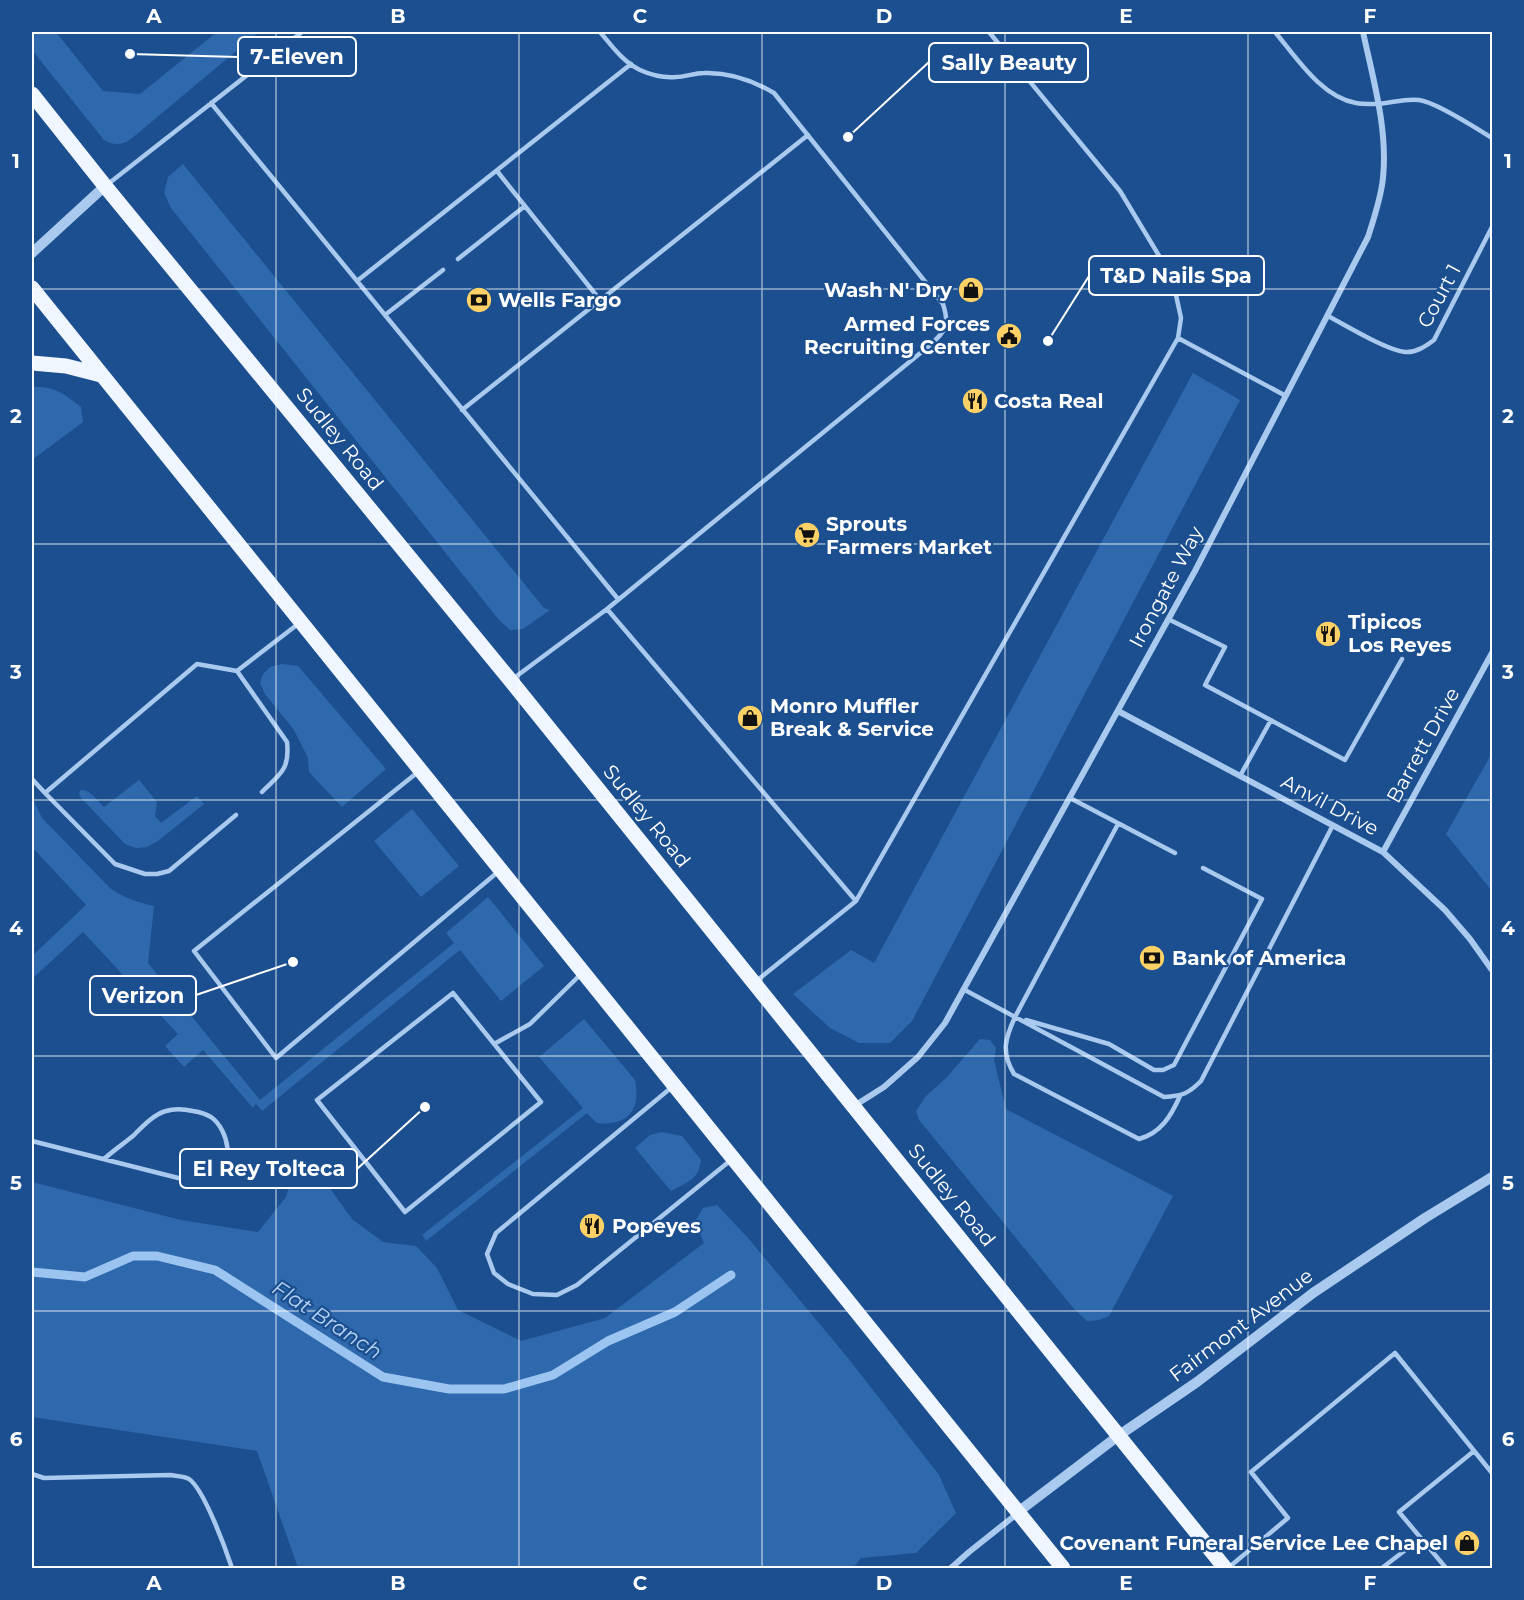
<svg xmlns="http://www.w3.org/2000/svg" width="1524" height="1600" font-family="Montserrat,sans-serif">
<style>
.green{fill:#2e69ad}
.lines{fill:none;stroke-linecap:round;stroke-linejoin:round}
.stream{stroke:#9cc4f0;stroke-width:9}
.service{stroke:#a9c9ee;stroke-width:4.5}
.minor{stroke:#a9c9ee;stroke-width:6}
.tertiary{stroke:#a9c9ee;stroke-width:10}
.primary{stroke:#f0f6ff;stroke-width:15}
.grid{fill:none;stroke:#fff;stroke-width:1.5;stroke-opacity:0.55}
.labels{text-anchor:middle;stroke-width:4.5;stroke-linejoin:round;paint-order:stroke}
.poi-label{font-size:20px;font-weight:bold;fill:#fff;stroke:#1b4f8f;text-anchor:start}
.street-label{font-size:20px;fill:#fff;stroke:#1b4f8f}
.water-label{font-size:21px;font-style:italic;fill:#b5d3f5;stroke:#1b4f8f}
.leader{fill:none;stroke:#fff;stroke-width:2}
.callout-dot{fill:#fff;stroke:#1b4f8f;stroke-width:2}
.callout{fill:#1b4f8f;stroke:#fff;stroke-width:2}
.callout-label{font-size:21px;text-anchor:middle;font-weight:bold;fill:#fff}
.neatline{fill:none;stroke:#fff;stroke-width:2}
.grid-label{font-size:20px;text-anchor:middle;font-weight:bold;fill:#fff}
</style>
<rect width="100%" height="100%" fill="#1b4f8f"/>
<path class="green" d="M32,32H56L103,91L140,94L217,32H259L131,139C122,145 114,146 104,140L32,50Z
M183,164L544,608L550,610L523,629L510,630L499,620L171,208L164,193L168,177Z
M1193,373L1240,400L912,1021L890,1043H859L830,1028L793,994L851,950L874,963Z
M32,387C55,386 63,393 81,407L83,422L32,460Z
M282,664L298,666L386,769L342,807L309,772L308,758L294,730L265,694L260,683L263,674L270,667Z
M1492,753V891L1446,834Z
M139,780L157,802L155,816L161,823L197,796L204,804L158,841L147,847L136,848L125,844L81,798L79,794L80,790C90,789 98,801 104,807Z
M32,797L42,818L110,888C124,898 138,902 154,906L148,963L260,1100L454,943L446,933L488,897L544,966L501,1001L460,950L262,1111L256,1104L253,1108L203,1050L184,1067L165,1046L178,1034L83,932L32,979V956L86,905L32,847Z
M412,809L459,866L421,897L374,841Z
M584,1019L635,1080C641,1111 628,1126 597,1123L587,1113L426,1241L422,1235L583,1108L539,1057Z
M980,1039L990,1040L996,1048L994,1060L1006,1109L1173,1196L1109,1316L1099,1320L1087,1321L1075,1310L919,1120L916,1111L925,1097L947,1077Z
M662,1132L682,1136L701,1160C699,1180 687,1182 671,1191L635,1148L650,1135Z
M298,1153L324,1180L352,1219L383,1242L416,1246L437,1268L458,1310L521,1341L605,1318L704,1243L695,1222L703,1208L717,1205L748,1238L848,1358L939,1475L956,1513L916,1553L861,1558L853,1568H298L257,1451L32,1417V1182L181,1220L258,1232L286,1197Z"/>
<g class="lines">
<path class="stream" d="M32,1272L85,1277L133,1256H157L215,1270L383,1377L449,1389H504L553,1375L608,1341L675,1312L731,1275"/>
<path class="service" d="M1275,32C1296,57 1321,97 1356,103C1361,104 1368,104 1374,104C1389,104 1404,98 1419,100C1436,102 1476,128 1492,138
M211,103L618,599
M497,171L600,300
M108,184L302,32
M458,259L525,206
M357,281L631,64
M385,315L443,270
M1328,316C1347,326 1386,350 1405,352C1416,353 1426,346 1434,340L1492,227
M1178,338L1286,396
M462,410L808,135
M607,609L856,901
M1168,619L1225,647L1205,685L1345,760L1402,659
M237,671L287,742C290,770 280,774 262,792
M514,678L607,609L929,346C946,331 950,326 943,304L774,93C752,80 729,72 704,73C694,73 685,77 676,77C664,78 651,75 640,70C623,62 612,46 600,32
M418,772L194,951L276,1058L499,871
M1240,776L1271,720
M32,779L45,793L197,664L237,671L298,624
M45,793L115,864L145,874H157L169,871L236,815
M1070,798L1175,853
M1118,824L1015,1017C1005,1039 1001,1052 1014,1074L1139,1139C1161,1133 1171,1116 1180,1096
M755,982L856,901L1178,338L1181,318L1176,295L1161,259L1120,191L989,32
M963,989L1164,1097C1182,1096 1188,1094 1201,1081L1333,825
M453,993L541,1102L405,1212L317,1100Z
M1026,1020L1109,1044L1154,1070H1163L1174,1065L1262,899L1203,868
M494,1044L530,1024L580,975
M672,1087L496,1233L487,1254L494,1273L508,1284L533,1294L557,1295L577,1285L731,1160
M32,1141L198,1183C204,1183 211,1182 216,1178C235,1165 229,1130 211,1117C206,1114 199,1112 193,1111C184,1109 175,1108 166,1111C154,1114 142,1127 133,1136C123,1144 113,1151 104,1159
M32,1474L44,1478L170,1475C175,1476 184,1476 189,1479C204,1489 226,1550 232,1568
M1228,1568L1288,1518L1251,1472L1395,1353L1492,1473
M1382,1568L1421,1538
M1446,1568L1399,1512L1474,1451"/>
<path class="minor" d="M1118,711L1383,852L1445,910L1470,939L1492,970
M1383,852L1492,653
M854,1106L884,1087L918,1057L945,1023L1195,571L1368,237C1374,218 1381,198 1383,178C1388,129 1373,79 1363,32
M951,1568L969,1552L1018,1513"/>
<path class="tertiary" d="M32,253L105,186
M1018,1512L1118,1436L1197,1382L1313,1293L1425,1218L1492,1177"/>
<path class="primary" d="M32,94L105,186L511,681L1225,1568
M32,288L1063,1568
M32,363L66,366L101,375"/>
</g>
<path class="grid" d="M276,32V1568M519,32V1568M762,32V1568M1005,32V1568M1248,32V1568M32,289H1492M32,544H1492M32,800H1492M32,1056H1492M32,1311H1492"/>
<defs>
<g id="shop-disc" transform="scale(1.35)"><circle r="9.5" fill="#ffd166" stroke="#1b4f8f"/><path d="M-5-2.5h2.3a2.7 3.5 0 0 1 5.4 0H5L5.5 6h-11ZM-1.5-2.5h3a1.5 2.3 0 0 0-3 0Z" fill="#111"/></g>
<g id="bank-disc" transform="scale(1.35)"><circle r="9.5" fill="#ffd166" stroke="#1b4f8f"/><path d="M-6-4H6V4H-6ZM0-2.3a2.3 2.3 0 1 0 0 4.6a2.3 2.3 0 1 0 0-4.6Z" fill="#111"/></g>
<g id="civic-disc" transform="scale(1.35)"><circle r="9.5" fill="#ffd166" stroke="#1b4f8f"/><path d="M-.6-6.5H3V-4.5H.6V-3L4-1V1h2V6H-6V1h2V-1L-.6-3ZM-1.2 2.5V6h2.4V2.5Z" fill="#111"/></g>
<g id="restaurant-disc" transform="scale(1.35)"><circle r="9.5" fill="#ffd166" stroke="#1b4f8f"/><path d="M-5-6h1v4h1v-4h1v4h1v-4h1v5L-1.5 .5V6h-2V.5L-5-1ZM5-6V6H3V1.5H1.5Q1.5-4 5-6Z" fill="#111"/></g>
<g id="supermarket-disc" transform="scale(1.35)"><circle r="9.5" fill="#ffd166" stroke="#1b4f8f"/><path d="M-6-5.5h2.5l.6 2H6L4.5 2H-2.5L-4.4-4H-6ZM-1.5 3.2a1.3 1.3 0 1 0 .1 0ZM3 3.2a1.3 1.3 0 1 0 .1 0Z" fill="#111"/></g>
</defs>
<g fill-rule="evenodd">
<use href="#shop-disc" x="971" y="290"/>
<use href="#bank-disc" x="479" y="300"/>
<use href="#civic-disc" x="1009" y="336"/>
<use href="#restaurant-disc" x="975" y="401"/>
<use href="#supermarket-disc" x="807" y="535"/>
<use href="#restaurant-disc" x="1328" y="634"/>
<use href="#shop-disc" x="750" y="718"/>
<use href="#bank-disc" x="1152" y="958"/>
<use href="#restaurant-disc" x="592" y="1226"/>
<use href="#shop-disc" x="1467" y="1543"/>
</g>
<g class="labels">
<g class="poi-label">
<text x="952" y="297" text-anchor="end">Wash N' Dry</text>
<text x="498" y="307">Wells Fargo</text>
<text x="990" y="331" text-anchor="end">Armed Forces<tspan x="990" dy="23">Recruiting Center</tspan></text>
<text x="994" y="408">Costa Real</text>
<text x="826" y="531">Sprouts<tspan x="826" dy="23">Farmers Market</tspan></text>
<text x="1348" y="629">Tipicos<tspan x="1348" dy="23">Los Reyes</tspan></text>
<text x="770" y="713">Monro Muffler<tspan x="770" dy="23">Break &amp; Service</tspan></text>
<text x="1172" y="965">Bank of America</text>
<text x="612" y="1233">Popeyes</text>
<text x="1448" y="1550" text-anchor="end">Covenant Funeral Service Lee Chapel</text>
</g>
<g class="street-label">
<text transform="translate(1439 296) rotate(-62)" y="7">Court 1</text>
<text transform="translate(340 439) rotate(51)" y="7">Sudley Road</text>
<text transform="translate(1166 587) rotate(-62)" y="7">Irongate Way</text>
<text transform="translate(1423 745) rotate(-61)" y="7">Barrett Drive</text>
<text transform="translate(1330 805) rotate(28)" y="7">Anvil Drive</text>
<text transform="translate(647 816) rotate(51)" y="7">Sudley Road</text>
<text transform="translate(952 1195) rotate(51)" y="7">Sudley Road</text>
<text transform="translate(1241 1325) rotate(-37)" y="7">Fairmont Avenue</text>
</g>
<g class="water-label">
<text transform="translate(327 1320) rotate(33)" y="7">Flat Branch</text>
</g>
</g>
<path class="leader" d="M130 54L238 57M848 137L929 62M1048 341L1089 276M293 962L196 995M425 1107L357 1169"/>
<g class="callout-dot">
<circle cx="130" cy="54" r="6"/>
<circle cx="848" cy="137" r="6"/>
<circle cx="1048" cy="341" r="6"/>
<circle cx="293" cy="962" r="6"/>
<circle cx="425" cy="1107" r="6"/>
</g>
<g class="callout">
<rect x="238" y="37" width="118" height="39" rx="6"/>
<rect x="929" y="43" width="159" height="39" rx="6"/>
<rect x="1089" y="256" width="175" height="39" rx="6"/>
<rect x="90" y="976" width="106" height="39" rx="6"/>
<rect x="180" y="1149" width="177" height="39" rx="6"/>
</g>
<g class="callout-label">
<text x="297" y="64">7-Eleven</text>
<text x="1009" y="70">Sally Beauty</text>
<text x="1176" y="283">T&amp;D Nails Spa</text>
<text x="143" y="1003">Verizon</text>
<text x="269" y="1176">El Rey Tolteca</text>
</g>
<rect width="1524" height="1600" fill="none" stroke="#1b4f8f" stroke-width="66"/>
<rect x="33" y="33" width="1458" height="1534" class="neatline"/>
<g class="grid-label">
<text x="154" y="23">A</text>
<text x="398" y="23">B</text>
<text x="640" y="23">C</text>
<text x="884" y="23">D</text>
<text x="1126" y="23">E</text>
<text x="1370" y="23">F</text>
<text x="16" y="168">1</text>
<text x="1508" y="168">1</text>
<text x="16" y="423">2</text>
<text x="1508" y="423">2</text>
<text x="16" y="679">3</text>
<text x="1508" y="679">3</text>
<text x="16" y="935">4</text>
<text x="1508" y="935">4</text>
<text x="16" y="1190">5</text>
<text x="1508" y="1190">5</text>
<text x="16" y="1446">6</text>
<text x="1508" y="1446">6</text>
<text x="154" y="1590">A</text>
<text x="398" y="1590">B</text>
<text x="640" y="1590">C</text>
<text x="884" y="1590">D</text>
<text x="1126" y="1590">E</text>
<text x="1370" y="1590">F</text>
</g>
</svg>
